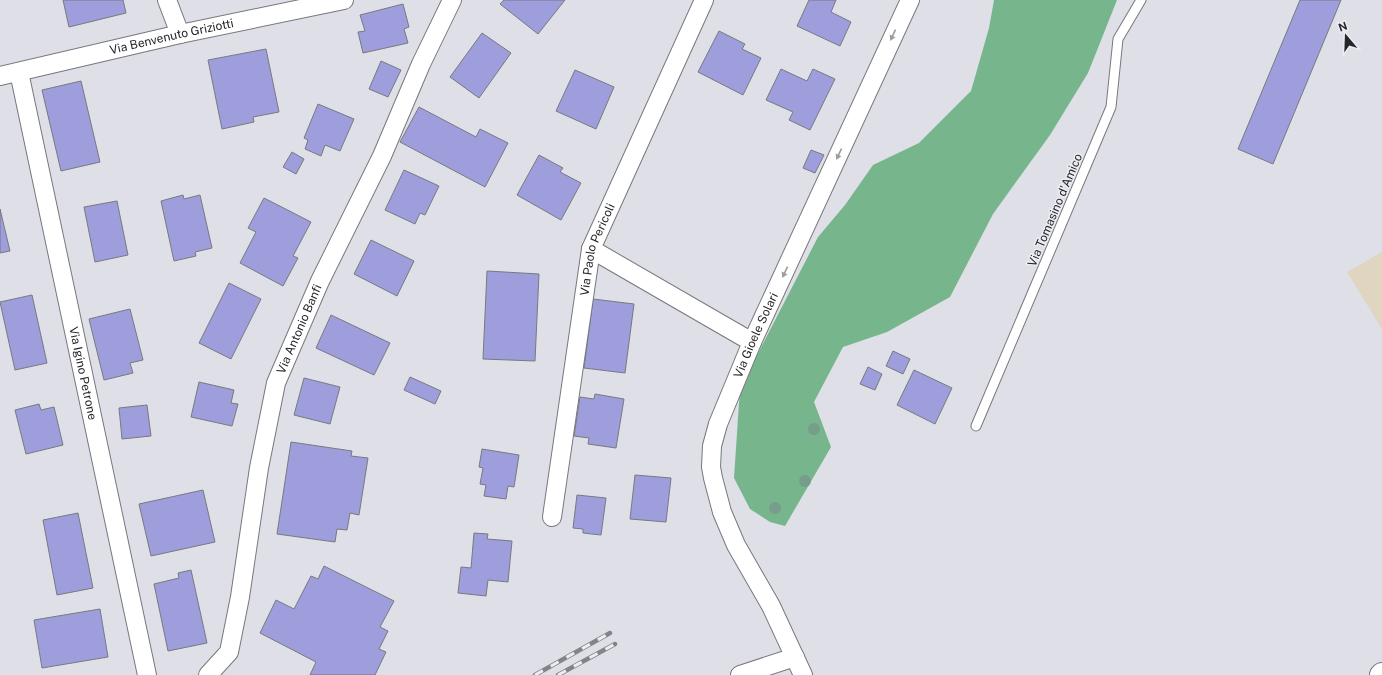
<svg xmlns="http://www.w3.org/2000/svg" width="1382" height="675" font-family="'Public Sans',sans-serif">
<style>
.industrial{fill:#e0d5c1}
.forest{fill:#77b58c}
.building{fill:#9d9edb;stroke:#78797f}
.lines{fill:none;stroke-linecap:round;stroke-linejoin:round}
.lane-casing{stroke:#77777e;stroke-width:11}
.street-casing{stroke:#77777e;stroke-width:20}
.secondary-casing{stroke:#77777e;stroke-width:24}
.lane{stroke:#fff;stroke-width:9}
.street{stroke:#fff;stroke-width:18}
.secondary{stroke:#fff;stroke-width:22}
.rail-casing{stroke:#838389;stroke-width:4.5}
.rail{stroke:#ecedf4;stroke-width:3;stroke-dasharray:9;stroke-linecap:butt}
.tree{fill:#779d8b}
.oneway{fill:#9d9d9f}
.labels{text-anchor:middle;stroke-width:3;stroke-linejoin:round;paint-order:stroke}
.street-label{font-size:12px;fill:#262629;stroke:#ecedf4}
</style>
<rect width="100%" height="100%" fill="#dfdfe7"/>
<path class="industrial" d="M1382,252V329L1347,272Z"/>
<path class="forest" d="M994,0H1117L1088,73L1050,135L993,214L950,297L887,332L843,347L814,402L831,447L785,526L770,522L750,509L734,478L740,388L818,237L845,205L873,165L919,143L971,91L989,28Z"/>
<path class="building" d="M63,0H123L126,13L69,27Z
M504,0H565L538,34L500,4Z
M809,0H836L831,12L851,22L840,46L797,26Z
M1300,0H1341L1273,164L1238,149Z
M403,4L409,27L404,29L408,43L363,53L358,32L365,31L360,15Z
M719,31L745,44L742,49L761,58L743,95L698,72Z
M482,33L511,53L479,98L450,77Z
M266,49L279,112L253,117L254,122L222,129L208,60Z
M381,61L401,70L388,97L369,89Z
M781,69L807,81L813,69L835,79L810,130L789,120L793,112L766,100Z
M575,70L614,87L596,129L556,111Z
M81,81L100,162L61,171L42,90Z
M318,104L354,119L340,151L325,145L321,156L305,149L308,140L304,138Z
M419,107L476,137L480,129L508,143L485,187L400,142Z
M811,150L824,155L815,173L803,168Z
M292,152L304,159L296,174L283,167Z
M539,155L563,168L560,172L581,183L561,220L517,195Z
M404,170L439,186L425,215L420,213L415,224L385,210Z
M183,195L184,199L200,195L212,248L195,252L196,256L174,261L161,201Z
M264,198L311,222L293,256L298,258L283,286L240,263L256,232L248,228Z
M117,201L128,255L95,262L84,207Z
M0,209L10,251L0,253Z
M371,240L414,261L397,296L354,274Z
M487,271L539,274L535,361L483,359Z
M229,283L261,299L231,359L199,343Z
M32,295L47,363L15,370L0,302Z
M593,299L634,304L625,373L584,368Z
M130,309L143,360L130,363L133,373L104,380L89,319Z
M331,315L390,343L374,375L316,348Z
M893,351L910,359L903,374L886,366Z
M868,367L882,374L875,390L860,384Z
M914,370L952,388L935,424L897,405Z
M410,377L441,391L435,404L404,390Z
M304,378L340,387L330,424L294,415Z
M199,382L234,390L231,403L238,404L232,426L191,417Z
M595,394L624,399L616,448L588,444L589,438L574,436L580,397L594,399Z
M39,404L41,410L54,407L63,445L26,454L15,410Z
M147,405L151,436L122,439L119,408Z
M291,442L352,451L351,456L368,458L359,515L350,513L347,530L337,529L335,542L277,534Z
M482,449L519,455L514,487L508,486L506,499L484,496L486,485L480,484L483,468L479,467Z
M635,475L671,478L666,522L630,519Z
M203,490L215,542L151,556L139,504Z
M577,495L606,498L601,535L583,533V529L573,528Z
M78,513L93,588L57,595L43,520Z
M474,533L488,534L487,539L512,541L508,582L488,580L486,596L458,593L461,567L471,568Z
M324,566L394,601L380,627L388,631L379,649L386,652L375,675H310L316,662L260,633L276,600L294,609L311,576L318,579Z
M191,570L207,643L168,651L154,584L179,578L178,573Z
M100,609L108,657L42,668L34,620Z"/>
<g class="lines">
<g class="lane-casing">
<path id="lane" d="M976,426L1111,107L1118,39L1141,0"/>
</g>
<g class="street-casing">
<g id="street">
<path d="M167,0L180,34"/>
<path id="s1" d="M19,72L147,675"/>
<path id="s2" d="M0,76L180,34L344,0"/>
<path d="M591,249L752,342"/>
<path id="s3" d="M552,517L591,249L704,0"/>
<path id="s4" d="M208,675L229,652L240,597L259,468L276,383L320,281L382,156L421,64L452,0"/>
<path d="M740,675L795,657"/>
<path id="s5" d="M803,675L771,606L736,545L722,512L713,478L711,467L712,446L718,424L752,342L910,0"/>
</g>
</g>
<g class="secondary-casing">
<path id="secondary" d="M1381,675L1382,674"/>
</g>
<use href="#lane" class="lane"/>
<use href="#street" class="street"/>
<use href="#secondary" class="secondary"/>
<g class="rail-casing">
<path id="rail" d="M535,675L610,633
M558,675L615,644"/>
</g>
<use href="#rail" class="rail"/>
</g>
<g class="tree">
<circle cx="814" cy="429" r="6"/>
<circle cx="805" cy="481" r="6"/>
<circle cx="775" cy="508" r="6"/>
</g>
<defs><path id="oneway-solid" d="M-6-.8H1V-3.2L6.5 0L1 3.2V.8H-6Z"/></defs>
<g class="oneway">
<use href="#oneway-solid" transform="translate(893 35) rotate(115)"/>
<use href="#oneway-solid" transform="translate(839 154) rotate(115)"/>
<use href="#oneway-solid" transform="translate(785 272) rotate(115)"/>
</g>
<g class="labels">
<g class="street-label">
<text dy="4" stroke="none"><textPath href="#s2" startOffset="176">Via Benvenuto Griziotti</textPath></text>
<text transform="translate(1055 210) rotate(-67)" y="4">Via Tomasino d'Amico</text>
<text dy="4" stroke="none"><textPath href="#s3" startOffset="272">Via Paolo Pericoli</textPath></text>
<text dy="4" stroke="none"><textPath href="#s4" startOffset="363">Via Antonio Banfi</textPath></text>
<text dy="4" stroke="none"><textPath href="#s5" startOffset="369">Via Gioele Solari</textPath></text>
<text dy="4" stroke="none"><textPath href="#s1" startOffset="308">Via Igino Petrone</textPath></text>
</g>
</g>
<g transform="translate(1346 36) rotate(341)" stroke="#ecedf4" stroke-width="3" paint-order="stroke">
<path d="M0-3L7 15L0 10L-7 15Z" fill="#262629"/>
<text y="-6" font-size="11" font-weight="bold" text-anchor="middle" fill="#262629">N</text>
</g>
</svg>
